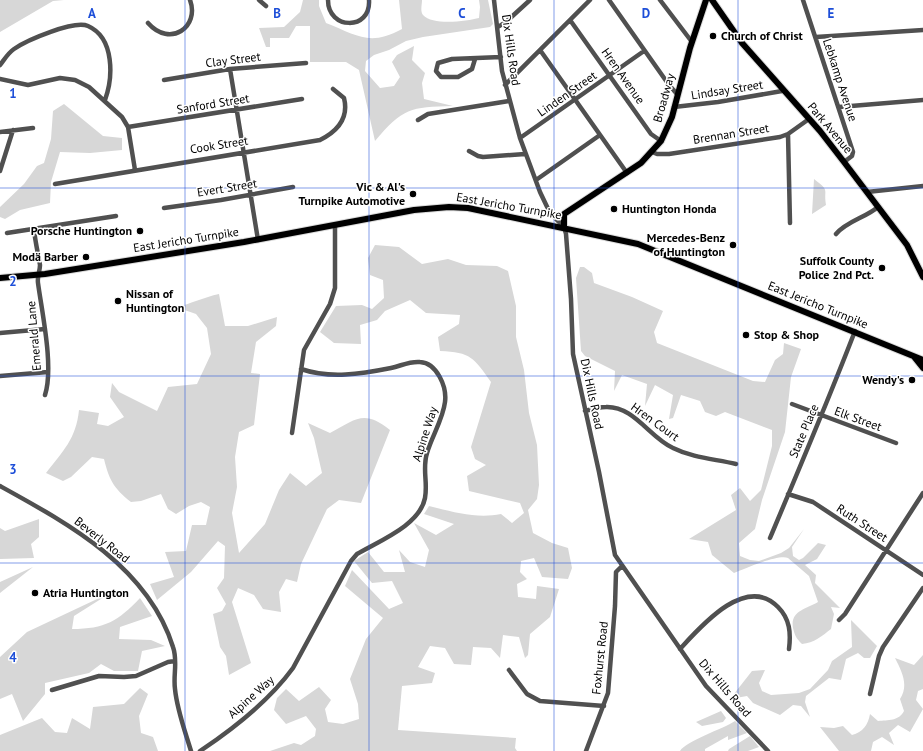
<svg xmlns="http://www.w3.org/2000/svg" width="923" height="751" font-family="'PT Sans',sans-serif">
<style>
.green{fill:#d7d7d7}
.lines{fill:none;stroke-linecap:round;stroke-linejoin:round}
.major-casing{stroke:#dbdbdb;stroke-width:8}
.minor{stroke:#505050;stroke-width:4.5}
.major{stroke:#000;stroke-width:6}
.grid{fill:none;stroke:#1d4ed8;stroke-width:1;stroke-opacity:0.55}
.poi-dot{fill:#000;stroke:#fff;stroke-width:1.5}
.labels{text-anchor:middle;stroke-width:3;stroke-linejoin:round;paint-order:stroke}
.poi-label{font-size:12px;font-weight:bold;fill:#000;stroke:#fff;text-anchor:end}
.street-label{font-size:12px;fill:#000;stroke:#fff}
.grid-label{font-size:13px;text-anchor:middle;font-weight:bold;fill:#1d4ed8;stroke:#fff;stroke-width:3;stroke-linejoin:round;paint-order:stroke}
</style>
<rect width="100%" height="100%" fill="#fff"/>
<path class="green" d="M0,0H64L53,1L0,32Z
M303,0H319V6L326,23C357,35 369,47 402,29L399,0H422C422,5 420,11 423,15C433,26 467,21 479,18L480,7L479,0H488L493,24L490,27L423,37L406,41L389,50L374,55L366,61L365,71L380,88L394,86L400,77L392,62L397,55L414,46L412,60L425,73L422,83L424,99L453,106C410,107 403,108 375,141L359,70L346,62H310V26H296L289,38H270V47H266L259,28L284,27L300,12Z
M64,104L103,136L122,138V150L90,153L60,152L51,182L50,203L20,210L5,219L0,217V207L24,184L37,166L44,163L51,139L53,111Z
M814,179C831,192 823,188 826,205L812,214Z
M375,245L399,247L422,264L448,259L466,265L497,266L508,271L516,306V337L524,370L529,413L537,445L539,485L537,499L528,510L533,533L552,543L568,548L572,568L568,579L542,577L534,558L521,561L520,572L527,579L517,584L518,597L536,599L537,586L559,589L550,617L530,634L528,655L525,658L519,637L503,635L500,658L491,648L473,647L471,665L454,664L445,648L430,646L418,667L435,673L432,683L402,686L398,730L516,738L515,748L517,751H270L294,743L301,745L315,736L316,729L306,716L286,724L274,710L277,698L286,689L299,701L319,687L331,700L325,709L328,722L343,724L359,719L358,704L350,679L366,639L383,618L345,586L352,570L389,609L403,603L392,581L372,583L354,561L368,552L384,572H405L399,550L410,562L425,567L429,550L414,523L436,535L454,524L424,514L429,506C453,512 477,519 501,514L512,523L524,513L520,503L469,491L467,476L486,465L475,459L471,447L491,382C474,358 471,352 440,351L438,337L459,324L460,315L426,313L410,300L385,311L377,320L360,325L361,344L334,343L320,332L336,306L362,305L372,309L384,298L383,280L370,275L368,258Z
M580,267H584L592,273L594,283L632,297L663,311L654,332L657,343L753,381L765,382L775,360L783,354L784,343L801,349L791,377L785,432L762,500L755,529L739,543L740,556L750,560L759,561L781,553L789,548L804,529L792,547L793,556L799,560L803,558L818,543L826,545L817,559L805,565L816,575L815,583L840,608L831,607L834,614L831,629C822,636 814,643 802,644C796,638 795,636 793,628C790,611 806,609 818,602L809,576L788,558C778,554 744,569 734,573L712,555L708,542L689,539L736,510L731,495L740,488L750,501L761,490L772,446V430L725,412L716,416L705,412L700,401L681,395L673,418L669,419L673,395L655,385L645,406L647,384L622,375L614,391L615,371L585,356L581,351L576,278Z
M219,294L225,326H248L277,317L276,326L256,342L251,373L260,374L254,425L239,432L235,457L237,487L232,513L239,553L265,524L279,490L290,473L306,486L322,473L314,438L308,423L330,433C356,419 364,409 390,430L361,503L339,500L327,509L301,564L297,582L286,579L279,592L281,612L263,609L254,595L238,588L232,602L251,663L229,675L226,656L220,647L213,614L222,611L226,604L217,588L224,578L225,546L218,541L191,572L157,600L150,584L174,577L165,552L186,551L192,525H206L210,507L201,502L189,506L176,514L168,509L161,494L141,501L131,502C113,488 109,479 104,459L92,457L71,477L63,481L46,473C63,451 76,439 79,410L99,413L97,424L108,426L124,417L110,397L112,383L119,392L157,411L168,387L197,384L211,354L207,328L196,314L176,307C191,304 204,297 219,294Z
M39,519V537L31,544L34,558L0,559V528L5,531Z
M33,567L0,593V582Z
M112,592L74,616L72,629C105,629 118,621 140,598L152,616L120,627L119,639L151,640L165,646L142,651L138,671H114L101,664L89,673L45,683V694L23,721L12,694L0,699V657L27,632Z
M851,620L877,646L870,658H864L858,653L846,659L841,680L829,678L806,696L805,702L810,717L801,706L793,705L780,715L753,703L747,696L730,699L752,671L765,670L759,683L762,691L771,695L799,693L810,689L828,670L832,661L852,647Z
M923,655V689L918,691L916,700L923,709L910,732L898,725L889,733L894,745L882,737L873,742L871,751H839L820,727L834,728L843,726L852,735C863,732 868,725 870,714L878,721C888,720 899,721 904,711L900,699C909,685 902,672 895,658L914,665Z
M140,688L148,694L139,716L141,733L153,737L158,751H0V735L42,718L55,732L67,733L72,718L90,729L93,707L124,704Z
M721,711L726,718L723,722L702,726L696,722Z
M735,721L747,733L728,740V736L705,749V751H680C686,741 723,729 735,721Z
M750,736L759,747L748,751H728L729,749Z"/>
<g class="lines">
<g class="major-casing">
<path id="major" d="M712,0L742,43L820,131L844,162L907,245L923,277
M564,227V214L641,163L661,141L672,117L690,48L706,0
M0,278L45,274L244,242L414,210L449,207L468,208L638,244L923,360
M915,358L923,368"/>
</g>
<path class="minor" d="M259,0L266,6
M328,0C328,30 371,31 369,0
M494,0L502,71L520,138L540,192L550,213L564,227L566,234L571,299L573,354L599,472L615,555L706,686L768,751
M609,0L669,85L677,94
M660,0L692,42
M803,0L853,152L852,156L844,162
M570,20L651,134L661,141
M148,23C170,48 200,27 190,0
M498,27L507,21L530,0
M816,37L923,30
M540,50L627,173
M475,59L472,69L458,77H441L436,71L438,63L452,59L501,57
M0,65C4,60 8,53 14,49C27,40 74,20 88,26C115,38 113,78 105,100
M230,69L258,240
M0,79L28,85L60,78L75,80L89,87L122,117L128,127L135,170
M164,80L230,69L306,63
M505,85L590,0
M674,107L718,102L782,91
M839,107L923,100
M418,120L428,114L509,101
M128,127L302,99
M0,132L33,128
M788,134L790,223
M520,138L644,51
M469,151L478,156L483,157L525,154
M652,152L657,154H669L780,137L788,134L809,119
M0,171L13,130
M536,180L600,135
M55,184L320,140C338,131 349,118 344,98L333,89
M867,192L923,186
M164,208L221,200L293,187
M34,229C35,241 38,253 40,265C40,271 37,277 38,283C42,313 54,367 45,395
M7,233L116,216
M836,234C847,221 865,218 878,207
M0,333L45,329
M0,376L48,372
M792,404L896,443
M585,411C592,409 599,407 606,407C634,406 650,438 673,448C693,458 715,459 736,464
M292,433L304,350L330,304L335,288V225
M0,486C69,524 148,567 173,647C178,661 173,675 175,689C177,710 185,731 191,751
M788,494L813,502L923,575
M770,538C799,469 828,401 855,331
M839,620L845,614L923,493
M680,649C701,626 746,574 778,607C790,619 791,633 789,649
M509,670L527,694L540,701L604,706
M52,690L99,676L124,677L136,676L168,662L175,661
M870,694L879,656L883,647L923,588
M200,751C233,729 269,701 293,668L351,561L357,554C379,541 420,525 425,498C428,482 422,469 427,453C432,436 443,419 445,402C447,387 437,363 420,362C409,361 401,366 391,368C361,374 330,379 301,369
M586,751L608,693L615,606L616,572L622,566"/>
<use href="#major" class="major"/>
</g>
<path class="grid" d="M185,0V751M369,0V751M554,0V751M738,0V751M0,188H923M0,376H923M0,563H923"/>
<g class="poi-dot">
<circle cx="713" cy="36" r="4"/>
<circle cx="413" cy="194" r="4"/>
<circle cx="614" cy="209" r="4"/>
<circle cx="140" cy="231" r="4"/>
<circle cx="733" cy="245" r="4"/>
<circle cx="86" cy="257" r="4"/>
<circle cx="882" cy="268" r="4"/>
<circle cx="118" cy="301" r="4"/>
<circle cx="746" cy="335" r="4"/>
<circle cx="912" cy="380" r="4"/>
<circle cx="35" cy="593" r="4"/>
</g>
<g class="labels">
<g class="poi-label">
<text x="721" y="40" text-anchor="start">Church of Christ</text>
<text x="405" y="191">Vic &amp; Al's<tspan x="405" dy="14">Turnpike Automotive</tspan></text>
<text x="622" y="213" text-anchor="start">Huntington Honda</text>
<text x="132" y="235">Porsche Huntington</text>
<text x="725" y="242">Mercedes-Benz<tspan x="725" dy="14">of Huntington</tspan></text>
<text x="78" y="261">Modä Barber</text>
<text x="874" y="265">Suffolk County<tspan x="874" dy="14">Police 2nd Pct.</tspan></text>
<text x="126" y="298" text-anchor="start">Nissan of<tspan x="126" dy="14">Huntington</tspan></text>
<text x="754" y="339" text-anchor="start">Stop &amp; Shop</text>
<text x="904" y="384">Wendy's</text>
<text x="43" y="597" text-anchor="start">Atria Huntington</text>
</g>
<g class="street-label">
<text transform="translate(511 50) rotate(82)" y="4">Dix Hills Road</text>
<text transform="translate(233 60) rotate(-7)" y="4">Clay Street</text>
<text transform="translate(623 76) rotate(55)" y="4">Hren Avenue</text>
<text transform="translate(840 80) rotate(72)" y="4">Lebkamp Avenue</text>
<text transform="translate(727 90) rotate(-9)" y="4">Lindsay Street</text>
<text transform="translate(567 94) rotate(-35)" y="4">Linden Street</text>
<text transform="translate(664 98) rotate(-74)" y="4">Broadway</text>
<text transform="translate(213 104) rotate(-9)" y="4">Sanford Street</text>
<text transform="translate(830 128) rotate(50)" y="4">Park Avenue</text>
<text transform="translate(731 134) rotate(-9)" y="4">Brennan Street</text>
<text transform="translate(219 145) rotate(-9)" y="4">Cook Street</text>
<text transform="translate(227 188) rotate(-9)" y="4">Evert Street</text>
<text transform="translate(509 206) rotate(10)" y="4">East Jericho Turnpike</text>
<text transform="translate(186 240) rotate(-9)" y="4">East Jericho Turnpike</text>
<text transform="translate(818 305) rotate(22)" y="4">East Jericho Turnpike</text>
<text transform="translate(34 336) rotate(-95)" y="4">Emerald Lane</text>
<text transform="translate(592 394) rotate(78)" y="4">Dix Hills Road</text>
<text transform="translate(858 419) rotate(20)" y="4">Elk Street</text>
<text transform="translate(655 422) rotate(36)" y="4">Hren Court</text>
<text transform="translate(804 431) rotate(-67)" y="4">State Place</text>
<text transform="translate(425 434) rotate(-72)" y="4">Alpine Way</text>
<text transform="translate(862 523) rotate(33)" y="4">Ruth Street</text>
<text transform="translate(102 540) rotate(38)" y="4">Beverly Road</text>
<text transform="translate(600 658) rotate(-84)" y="4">Foxhurst Road</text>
<text transform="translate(725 688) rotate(49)" y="4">Dix Hills Road</text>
<text transform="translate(251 697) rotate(-42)" y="4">Alpine Way</text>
</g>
</g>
<g class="grid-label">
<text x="92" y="18">A</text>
<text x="277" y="18">B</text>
<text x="462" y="18">C</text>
<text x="646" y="18">D</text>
<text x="831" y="18">E</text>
<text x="13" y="98">1</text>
<text x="13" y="286">2</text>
<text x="13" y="474">3</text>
<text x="13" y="662">4</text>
</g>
</svg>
